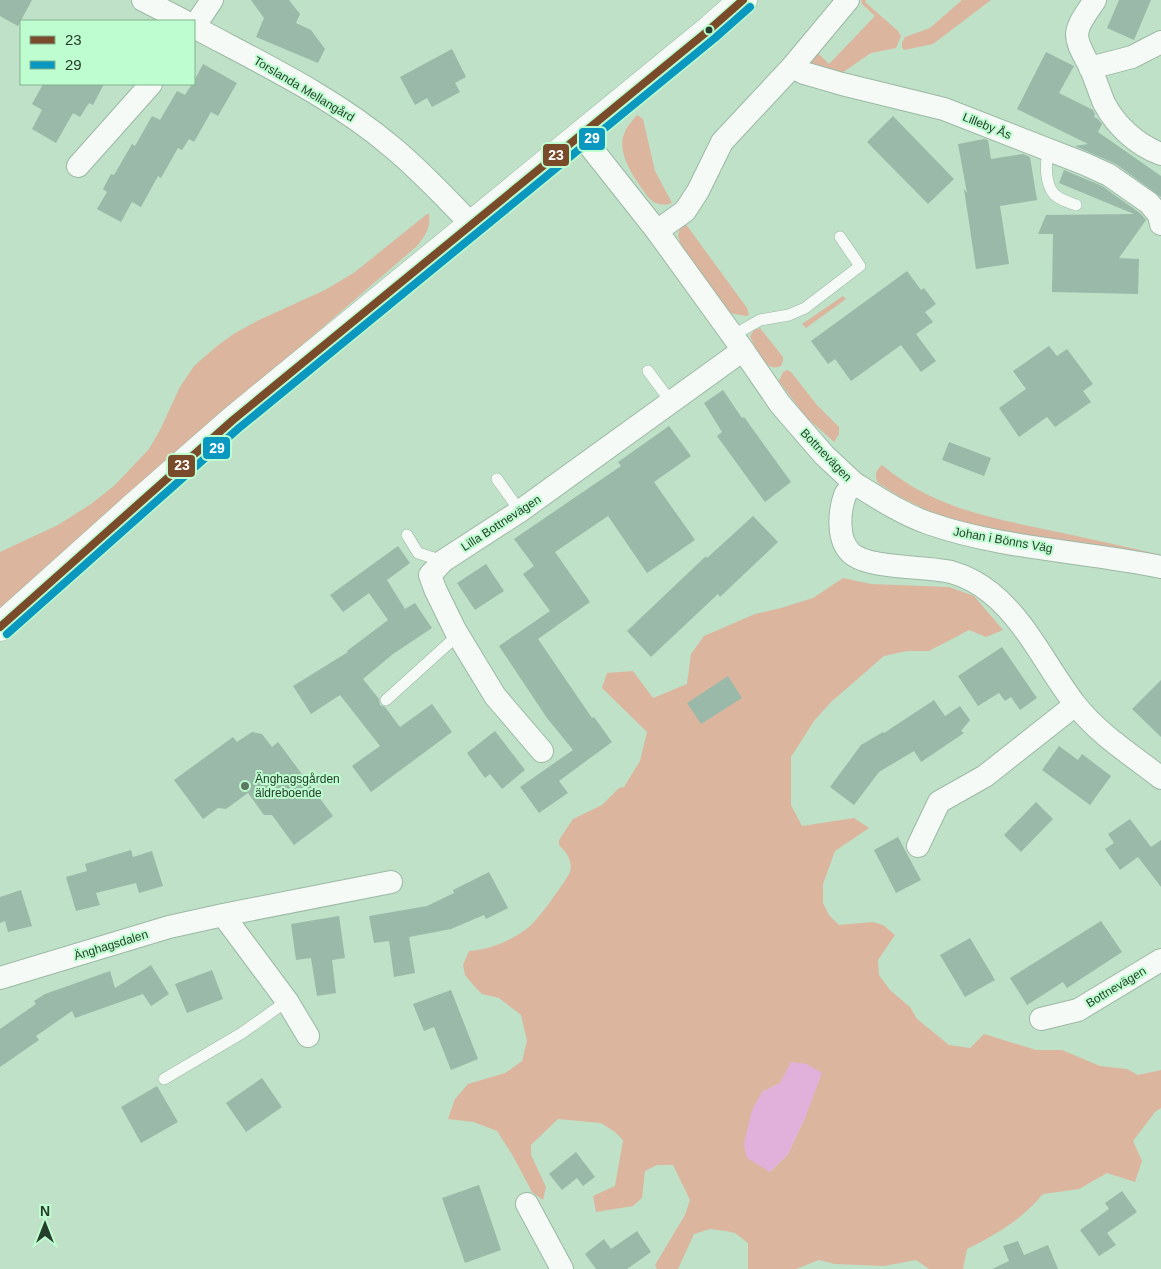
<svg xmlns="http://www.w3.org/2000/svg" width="1161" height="1269" font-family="Helvetica,sans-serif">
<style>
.green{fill:#dcb59e;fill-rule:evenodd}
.water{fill:#e2b1db}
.building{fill:#9ab9a9}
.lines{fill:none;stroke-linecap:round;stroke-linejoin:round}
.service-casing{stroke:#9cb8a4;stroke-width:12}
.minor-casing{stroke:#9cb8a4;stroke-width:24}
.tertiary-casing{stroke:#9cb8a4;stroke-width:29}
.service{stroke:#f5faf7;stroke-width:11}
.minor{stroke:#f5faf7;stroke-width:22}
.tertiary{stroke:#f5faf7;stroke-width:28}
.bus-1-casing{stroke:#befdcf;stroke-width:11}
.bus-2-casing{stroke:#befdcf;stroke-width:11}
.bus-1{stroke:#7a4b2a;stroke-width:8}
.bus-2{stroke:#0a98c0;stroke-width:8}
.bus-dot{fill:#263f2d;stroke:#befdcf;stroke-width:2}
.poi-dot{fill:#5c7863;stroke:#befdcf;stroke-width:2}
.labels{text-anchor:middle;stroke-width:4;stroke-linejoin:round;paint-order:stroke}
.street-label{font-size:12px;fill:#263f2d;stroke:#befdcf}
.poi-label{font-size:12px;fill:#263f2d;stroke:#befdcf;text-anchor:start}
.line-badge{stroke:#befdcf;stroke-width:2}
.badge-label{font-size:14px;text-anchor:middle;font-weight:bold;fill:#fff}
</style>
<rect width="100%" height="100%" fill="#bfe1c8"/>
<path class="green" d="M861,0H866L865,2L898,31L901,36L896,48L871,53L839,75L810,66L809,59L817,52L829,64L875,16L862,4Z
M962,0H991L933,44L904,50L902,48V43L905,37L930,28Z
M637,115L643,119L655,171L672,203C662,206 655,205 648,197C637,181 616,155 624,134C627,126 632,121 637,115Z
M427,214H429C431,228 425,236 417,246L76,540L0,608V552L58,525L91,504L115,485L149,449L160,430L180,387L194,366L217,346L235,333L259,320L325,290L355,272Z
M685,223L747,308L749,315L746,316L729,313L681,245L678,236L681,224Z
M843,296L846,299L806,328L802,324Z
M760,328L783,357V361L781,366C778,367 775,368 772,367C765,366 753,344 750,336L754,330Z
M787,370L791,372L817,405L839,427V434L834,442L805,416L779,381L783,372Z
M882,465C932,507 987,517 1048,530C1086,538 1124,546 1161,555V558L984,529L931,512L902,498L878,483C874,475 876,470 882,465Z
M843,578L871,584L949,587L974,596L1003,630L986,637L969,630L929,651H907L884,656L831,702L814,721L791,757V805L802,826L854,818L869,828L835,851L823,884V903L829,915L839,925L873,922L883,925L895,935L878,960L879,975L890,990L910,1007L917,1019L949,1045L970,1048L984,1034L1036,1050H1062L1100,1066L1127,1069L1138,1075L1161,1070V1108L1155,1112L1133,1141L1142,1161L1135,1182L1107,1173L1079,1189L1043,1194C1021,1220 997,1234 967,1249L963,1269H929L916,1260L884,1266L835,1264L819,1260L796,1269H748V1243L735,1233L726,1231L710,1229L694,1234L678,1269H657L655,1265L685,1215L690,1200L673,1165H657L645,1171L642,1198L633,1206L596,1212L593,1196L615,1186L623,1140L615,1132L601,1123L558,1119L531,1145V1155L546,1187L543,1200L532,1192L513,1156L497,1131L474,1122L448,1119L455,1099L468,1084L505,1073L522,1061L527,1041L521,1015L499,998L482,994L475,987L465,975L463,965L469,951C491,949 511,941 529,927C536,922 567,880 570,872C573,860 566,852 559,845V840L573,819L602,805L619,788L624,787L640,761L647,732L602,688L607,673L633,671L653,698L687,684L691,654L704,636L755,614L781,608L813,598ZM780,1083L805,1118L788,1154L770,1172L762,1092Z"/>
<path class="water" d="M791,1062L807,1064L822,1073L805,1118L788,1154L770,1172L747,1158L744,1144L752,1110L762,1092L780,1083Z"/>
<path class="building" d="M0,0H32L18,26L0,16Z
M251,0H289L300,14L296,23L311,30L325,49L318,63L256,37L264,18Z
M1119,0H1151L1134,40L1107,28Z
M452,49L466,77L455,83L460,92L432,107L427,98L415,105L400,77Z
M1046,52L1074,66L1059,93L1093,110L1095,114L1094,117L1098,119L1102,124L1098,132L1161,176V197L1116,164L1075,146L1088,144L1017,109Z
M203,64L237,83L218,116L211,112L194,142L189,139L182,150L178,148L161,178L158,176L141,207L132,202L121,222L97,209L107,192L103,189L111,174L114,175L132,144L135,146L152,116L160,120L177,91L185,95L192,84H194V81Z
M43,84H104L93,105L89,103L80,117L73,113L56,143L32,129L42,110L32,104Z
M893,116L954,179L928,204L867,142Z
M984,139L988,140L991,159L1023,154L1030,157L1037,200L1000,206L1009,264L976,269L964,189L967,193L958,144Z
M1064,170L1102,186L1140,213L1146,220L1119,258L1139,259L1138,294L1052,292L1053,234H1038L1046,215L1134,214L1059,183Z
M907,271L921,290L924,288L936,304L925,312L933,322L916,334L936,361L921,372L901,345L851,381L835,359L828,364L811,341Z
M1049,346L1057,356L1067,349L1093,384L1083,391L1091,402L1055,427L1047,417L1019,437L999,408L1026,389L1013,371Z
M723,390L742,418L744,417L791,482L765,502L717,436L722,432L704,403Z
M669,426L691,456L654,482L695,540L647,573L608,516L555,552L590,602L538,639L592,718L594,717L612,742L559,781L568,793L539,813L520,787L573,750L547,718L499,646L550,611L523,574L534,566L514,539L621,466L618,462Z
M949,442L991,458L984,476L942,460Z
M753,516L778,542L720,597L718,594L651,657L627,631L706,556L707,558Z
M398,546L410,563L387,580L405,609L415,603L432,628L393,654L363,679L379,699L380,705L385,707L400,727L432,704L452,732L371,792L352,766L380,746L340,695L311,714L293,686L348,652L347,651L388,620L369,593L343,612L330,595Z
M486,564L504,591L475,610L457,583Z
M1002,647L1037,698L1020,710L1011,697L1005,701L999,693L978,706L958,676Z
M728,676L742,698L701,724L687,703Z
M1161,680V737L1132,709Z
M934,700L945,716L960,706L970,720L961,731L964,733L921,762L914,751L879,772L854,805L830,787L861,745L883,732L884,733Z
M495,731L525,770L502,789L490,774L485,778L467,753Z
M252,732L262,734L272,747L278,742L333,816L294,845L272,815H264L248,793L226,809L218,808L203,819L174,780L233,737L237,742Z
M1059,746L1078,760L1082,754L1111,776L1090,805L1042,770Z
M1036,802L1053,819L1021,852L1004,835Z
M1130,819L1151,847L1161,840V887L1138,857L1120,870L1105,849L1114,843L1108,834Z
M898,837L921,880L896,893L874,850Z
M131,850L133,857L152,851L163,886L139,893L136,883L96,893L100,905L76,911L66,877L87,871L85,864Z
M489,872L508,908L486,919L484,915L451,929L409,937L415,973L394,977L389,941L374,943L369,916L427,906L454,893L453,890Z
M21,890L32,926L8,932L5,921L0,923V897Z
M339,916L345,958L332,960L336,993L317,996L311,958L296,960L291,924Z
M1101,921L1122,952L1067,988L1063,982L1027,1005L1010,978Z
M970,938L995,980L965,997L940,955Z
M151,965L169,994L151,1006L143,994L75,1018L72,1011L36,1036L39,1040L0,1067V1029L36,1004L34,1001L45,994L110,971L115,988Z
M212,970L223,999L187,1013L175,984Z
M451,990L478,1059L451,1070L434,1027L424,1031L413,1004Z
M262,1078L282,1107L246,1132L226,1103Z
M157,1086L178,1122L141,1143L121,1107Z
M576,1152L595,1177L583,1186L577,1178L562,1190L549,1174Z
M479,1185L501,1250L465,1263L442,1198Z
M1122,1191L1137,1212L1107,1233L1116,1245L1099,1256L1080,1230L1109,1209L1105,1203Z
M637,1231L651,1252L627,1269H596L585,1254L604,1239L611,1249Z
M1018,1241L1024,1255L1048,1245L1058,1269H992L1009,1261L1003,1246Z"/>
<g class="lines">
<g class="service-casing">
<path id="service" d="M1049,151C1045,162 1045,184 1054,194C1060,200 1068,202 1076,205
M732,336L760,320L789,315L805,308L860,266L840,237
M648,371L671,402
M497,479L520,511
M407,535L418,553L443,561
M386,700L458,635
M164,1079L242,1033L287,1001"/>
</g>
<g class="minor-casing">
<path id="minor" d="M143,0L184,21
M1095,0C1089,10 1078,22 1077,34C1077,46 1085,56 1090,67C1095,78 1099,91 1104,103C1116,126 1137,145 1161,154
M194,27C261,63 333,97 392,147C420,170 446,198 471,224
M194,27L212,0
M792,67L804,73L842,84L944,109L1085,164L1109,175L1149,203L1159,215L1161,224
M1090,68L1132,57L1161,42
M581,135L657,231L743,350L780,404L824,455L854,483C851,487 847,491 845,495C839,512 837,540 851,553C868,569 926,566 951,572C965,576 980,584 991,593C1027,622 1047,668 1075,704C1099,735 1132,755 1161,778
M78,166L151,84
M657,231L685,211L698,191L722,142L792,67L848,0
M854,483C878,498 902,514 928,523C1002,549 1084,551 1161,567
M542,751L495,696L455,630L435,589L430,575L443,561L520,511L743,350
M918,846L939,802L985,776L1075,705
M223,915L287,1001L308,1036
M0,978L169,927L223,915L391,882
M1041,1019L1078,1010L1161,960
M527,1204L562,1269"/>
</g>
<g class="tertiary-casing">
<path id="tertiary" d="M0,627L136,505L233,420L709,30L743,0"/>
</g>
<use href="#service" class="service"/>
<use href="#minor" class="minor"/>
<use href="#tertiary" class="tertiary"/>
<g class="bus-1-casing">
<path id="bus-1" d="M0,627L233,420L709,30L743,0"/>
</g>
<g class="bus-2-casing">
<path id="bus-2" d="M7,634L239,428L715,38L750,7"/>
</g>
<use href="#bus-1" class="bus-1"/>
<use href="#bus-2" class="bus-2"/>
</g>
<circle class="bus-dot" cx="709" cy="30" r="4.5"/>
<circle class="poi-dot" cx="245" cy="786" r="5"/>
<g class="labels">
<g class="street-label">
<text transform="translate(304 89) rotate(31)" y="4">Torslanda Mellangård</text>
<text transform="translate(987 126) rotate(22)" y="4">Lilleby Ås</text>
<text transform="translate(826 455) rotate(46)" y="4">Bottnevägen</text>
<text transform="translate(501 523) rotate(-33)" y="4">Lilla Bottnevägen</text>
<text transform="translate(1003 540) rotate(10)" y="4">Johan i Bönns Väg</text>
<text transform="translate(111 945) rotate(-17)" y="4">Änghagsdalen</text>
<text transform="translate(1116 987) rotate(-31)" y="4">Bottnevägen</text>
</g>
<g class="poi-label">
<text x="255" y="783">Änghagsgården<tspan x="255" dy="14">äldreboende</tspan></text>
</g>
</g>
<g class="line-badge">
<rect x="578" y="127" width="28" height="24" rx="5" fill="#0a98c0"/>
<rect x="542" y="143" width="28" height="24" rx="5" fill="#7a4b2a"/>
<rect x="202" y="436" width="29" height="24" rx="5" fill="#0a98c0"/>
<rect x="167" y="454" width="29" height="24" rx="5" fill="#7a4b2a"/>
</g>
<g class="badge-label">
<text x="592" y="143">29</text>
<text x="556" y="160">23</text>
<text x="217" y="453">29</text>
<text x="182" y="470">23</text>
</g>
<rect x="20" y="20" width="175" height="65" fill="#befdcf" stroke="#81b18e"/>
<rect x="30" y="36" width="25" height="8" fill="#7a4b2a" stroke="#81b18e"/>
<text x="65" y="45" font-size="15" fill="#263f2d">23</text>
<rect x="30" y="61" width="25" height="8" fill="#0a98c0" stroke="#81b18e"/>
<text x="65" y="70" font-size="15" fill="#263f2d">29</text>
<g transform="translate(45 1224)" stroke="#befdcf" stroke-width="4" paint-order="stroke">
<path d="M0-4L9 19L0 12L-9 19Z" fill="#263f2d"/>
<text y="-8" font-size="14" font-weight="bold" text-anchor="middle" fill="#263f2d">N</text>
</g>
</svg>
